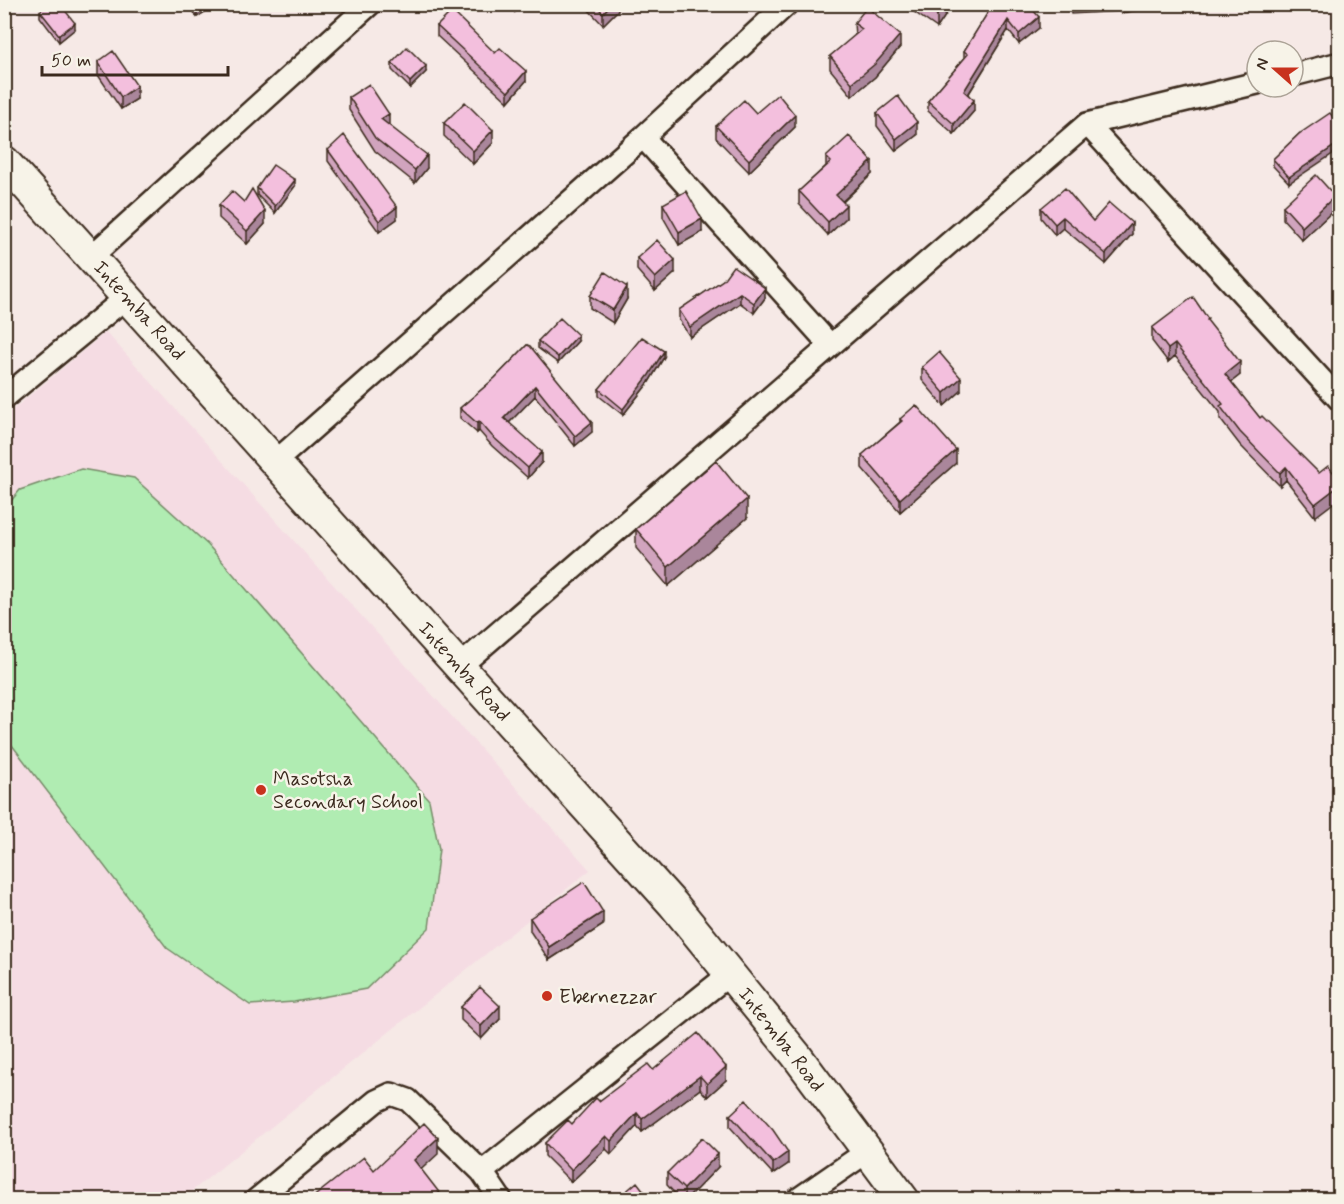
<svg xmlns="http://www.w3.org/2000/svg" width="1344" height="1204" font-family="Mynerve,sans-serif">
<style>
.built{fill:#f5dce3}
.green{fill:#b0ecb2;stroke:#768b68;stroke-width:1.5}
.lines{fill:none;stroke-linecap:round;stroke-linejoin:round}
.street-casing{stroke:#3b2a1e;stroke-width:26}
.secondary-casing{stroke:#3b2a1e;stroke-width:34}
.street{stroke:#f7f3e8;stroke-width:21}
.secondary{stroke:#f7f3e8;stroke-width:30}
.wall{fill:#d1a4be;stroke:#3b2a1e;stroke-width:1.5}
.shaded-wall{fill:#aa869b;stroke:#3b2a1e;stroke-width:1.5}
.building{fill:#f3bfdd;stroke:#3b2a1e;stroke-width:1.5}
.poi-dot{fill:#c8321e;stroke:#f7f3e8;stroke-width:2}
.labels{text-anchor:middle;stroke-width:5;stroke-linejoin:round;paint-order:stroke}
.street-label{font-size:20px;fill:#3b2a1e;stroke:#f7f3e8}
.poi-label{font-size:20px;fill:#3b2a1e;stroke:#f7f3e8;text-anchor:start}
</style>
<rect width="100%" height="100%" fill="#f6e9e6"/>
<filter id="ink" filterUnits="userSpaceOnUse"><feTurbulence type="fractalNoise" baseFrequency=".0167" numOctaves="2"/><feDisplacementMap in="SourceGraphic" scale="12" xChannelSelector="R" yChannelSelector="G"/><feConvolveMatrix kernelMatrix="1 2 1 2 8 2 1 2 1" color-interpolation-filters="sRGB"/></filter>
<g filter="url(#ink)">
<path class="built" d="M106,332L590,870L182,1199H5L4,417Z"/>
<path class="green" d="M81,469L134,478L208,545L429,800L439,849L429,928L366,989L294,1002L250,1005L167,948L5,736V508L20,490Z"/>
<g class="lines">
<g class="street-casing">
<path id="street" d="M1293,75L1340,63
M1087,124L1340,400
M643,137L830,345
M92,256L370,4
M4,398L128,296
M275,462L643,137L787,4
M460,666L1087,124L1257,83
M482,1172L731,973
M256,1200L376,1101L391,1094L408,1100L482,1172L501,1200
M797,1200L868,1151"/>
</g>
<g class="secondary-casing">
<path id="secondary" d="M4,161L673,904L796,1055L904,1200"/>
</g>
<use href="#street" class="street"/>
<use href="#secondary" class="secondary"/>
</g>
<path class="wall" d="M188,4H212V7L197,17Z
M508,4H523L515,12Z
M583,4H620V8L603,25Z
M910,4H953L937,28L910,9Z
M988,4H1028L1039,28L1019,44L1008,30L968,95L974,111L954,134L928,111V101L964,59V51L991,8Z
M1070,4H1150V8L1121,13V11L1071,14Z
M40,11L75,29L59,42L40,17Z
M854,23L900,47L875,77L852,96L830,69V56L855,36Z
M437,26L495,53L526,81L508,102L437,36Z
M98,62L137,99L121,109L98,75Z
M392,63L426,72L410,88L392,70Z
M349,97L389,125L427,168L415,183L375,151L349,110Z
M756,113L795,127L749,172L716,138V126Z
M877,113L917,135L896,151L877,126Z
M444,123L493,143L473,164L444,136Z
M1299,134L1289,183L1273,166V159Z
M328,150L397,219L379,232L328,161Z
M826,157L872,174L843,202L846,218L828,235L799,204V191L826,166Z
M295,186L275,213L257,195V188Z
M663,204L702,232L679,245L663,217Z
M219,205L265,224L247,244L219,218Z
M1283,206L1335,209L1302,240L1283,219Z
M1041,208L1093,221L1132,234L1106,264L1063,228L1055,235L1041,218Z
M637,258L675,273L655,291L637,270Z
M723,280L765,298L754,313L740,303L690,337L679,320V310Z
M590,296L627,299L613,323L590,308Z
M1208,322L1240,375L1231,382L1260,418L1319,473L1315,517L1286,480L1280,486L1240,445L1220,419V412L1175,356L1168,362L1152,341V328Z
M538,341H578L558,363L538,348Z
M527,345L592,432L575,446L535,396L509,423L542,462L528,478L492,446L479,431L477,433L460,418V408L495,378Z
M664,357L649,382L623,415L599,396V389Z
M922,367L961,391L944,406L922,380Z
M900,419L956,463L900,512L862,468V455L900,422Z
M747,518L668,586L636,548V529Z
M1340,533V553L1336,547V535Z
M530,918L603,925L549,960L530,931Z
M461,1007L500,1019L481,1039L461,1020Z
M653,1070L726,1080L707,1097L700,1089L642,1132L637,1126L611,1154L606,1149L571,1182L545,1156V1143L572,1124L599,1101Z
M730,1115L788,1164L773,1174L730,1127Z
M718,1167L686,1200H681L667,1185V1173Z"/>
<path class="shaded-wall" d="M200,4H212V7L197,17V7Z
M515,4H523L515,12Z
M611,4H620V8L603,25V13Z
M944,4H953L937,28V15Z
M1039,17V28L1019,44V34Z
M1008,20V30L964,101V91Z
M75,23V29L59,42V35Z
M900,35V47L875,77L852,96V83Z
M426,66V72L410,88V82Z
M526,71V81L508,102V92Z
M137,86V99L121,109V97Z
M974,100V111L954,134V124Z
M389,114V127L381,119Z
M795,115V127L749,172V160Z
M917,122V135L896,151V139Z
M493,130V143L473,164V151Z
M1340,142V149L1289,183V177Z
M427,155V168L415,183V170Z
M872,161V174L836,207V195Z
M295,180V186L275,213V206Z
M1335,196V209L1302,240V227Z
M846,205V218L828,235V222Z
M397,207V219L379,232V221Z
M265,211V224L247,244V231Z
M1063,217V228L1055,235V224Z
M702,219V232L679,245V232Z
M1132,223V234L1106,264V254Z
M675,260V273L655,291V278Z
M627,287V299L613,323V310Z
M765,288V298L754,313V303Z
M740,293V303L690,337V327Z
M578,335V341L558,363V357Z
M1175,344V356L1168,362V349Z
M664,351V357L649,382L623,415V409Z
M1240,362V375L1225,387V374Z
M961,378V391L944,406V393Z
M535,386V396L504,428V418Z
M479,421V431L477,433V423Z
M592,422V432L575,446V436Z
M956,450V463L900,512V499Z
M542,452V462L528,478V468Z
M1286,467V480L1280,486V473Z
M1340,485V498L1315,517V504Z
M747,499V518L668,586V567Z
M603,912V925L549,960V947Z
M500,1006V1019L481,1039V1026Z
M726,1067V1080L707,1097V1084Z
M700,1076V1089L642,1132V1119Z
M637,1113V1126L611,1154V1141Z
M606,1136V1149L571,1182V1170Z
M438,1138V1154L414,1176V1160Z
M788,1152V1164L773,1174V1163Z
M718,1154V1167L686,1200H684V1189Z"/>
<path class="building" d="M48,4H60L75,23L59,35L40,11Z
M595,4H611L603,13Z
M921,4H944L937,15Z
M993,4H1028L1039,17L1019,34L1008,20L964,91L974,100L954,124L928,101L968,54L964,51Z
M867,7L900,35L875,64L852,83L830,56L862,29L854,23Z
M452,11L495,53L500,48L526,71L508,92L437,26Z
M407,47L426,66L410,82L392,63Z
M113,51L137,86L121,97L98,62Z
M369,84L389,114L381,119L427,155L415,170L375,138L349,97Z
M778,94L795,115L749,160L716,126L744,100L756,113Z
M898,96L917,122L896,139L877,113Z
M465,102L493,130L473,151L444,123Z
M1330,113L1340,127V142L1289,177L1273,159L1299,134Z
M344,135L397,207L379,221L328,150Z
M849,136L872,161L836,195L846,205L828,222L799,191L831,162L826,157Z
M273,165L295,180L275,206L257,188Z
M1316,175L1335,196L1302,227L1283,206Z
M1065,188L1093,221L1109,203L1132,223L1106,254L1063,217L1055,224L1041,208Z
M252,189L265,211L247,231L219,205L232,191L244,202Z
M686,191L702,219L679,232L663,204Z
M657,240L675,260L655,278L637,258Z
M733,266L765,288L754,303L740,293L690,327L679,310L723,280Z
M605,272L627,287L613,310L590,296Z
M1193,297L1208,319L1207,320L1240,362L1225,374L1260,418L1262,416L1319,473L1328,466L1340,480V485L1315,504L1286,467L1280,473L1240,432L1220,406L1223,404L1175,344L1168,349L1152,328Z
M560,318L578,335L558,357L538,341Z
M642,337L664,351L649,375L623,409L599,389Z
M527,345L530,346L592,422L575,436L535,386L504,418L542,452L528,468L492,436L479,421L477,423L460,408L495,378Z
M939,352L961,378L944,393L922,367Z
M916,405L956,450L900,499L862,455L902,421L900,419Z
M716,461L747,499L668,567L636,529Z
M1340,533V541L1336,535Z
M584,882L603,912L549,947L530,918Z
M480,987L500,1006L481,1026L461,1007Z
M698,1033L726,1067L707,1084L700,1076L642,1119L637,1113L611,1141L606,1136L571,1170L545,1143L568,1120L572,1124L596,1098L599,1101L648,1064L653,1070Z
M746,1100L773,1130L788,1152L773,1163L730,1115Z
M424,1123L438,1138L414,1160L445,1200H305L311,1195L312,1198L364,1157L374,1170Z
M702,1138L718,1154L684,1189L667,1173Z
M637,1182L651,1200H616Z
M834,1195L837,1200H827Z"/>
</g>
<g class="poi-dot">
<circle cx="261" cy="790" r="6"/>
<circle cx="547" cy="996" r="6"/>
</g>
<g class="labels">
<g class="street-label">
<text transform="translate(140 310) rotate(48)" y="7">Intemba Road</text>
<text transform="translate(465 671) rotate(48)" y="7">Intemba Road</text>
<text transform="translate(782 1039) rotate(52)" y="7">Intemba Road</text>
</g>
<g class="poi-label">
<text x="273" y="785">Masotsha<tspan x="273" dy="23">Secondary School</tspan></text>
<text x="559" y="1003">Ebernezzar</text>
</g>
</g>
<rect width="1344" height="1204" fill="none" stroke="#f7f3e8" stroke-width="24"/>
<rect x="12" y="12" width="1320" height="1180" fill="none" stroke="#3b2a1e" stroke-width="2" filter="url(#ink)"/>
<g transform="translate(1275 69) rotate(291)"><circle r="28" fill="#f7f3e8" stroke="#aca397" stroke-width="1.5"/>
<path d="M0-4.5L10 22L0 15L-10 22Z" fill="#c8321e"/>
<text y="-9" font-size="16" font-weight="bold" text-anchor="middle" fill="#3b2a1e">N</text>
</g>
<path d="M42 66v9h186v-9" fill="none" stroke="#3b2a1e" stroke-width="3"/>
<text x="51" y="66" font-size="18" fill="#3b2a1e" stroke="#f7f3e8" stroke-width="4.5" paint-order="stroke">50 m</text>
</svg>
